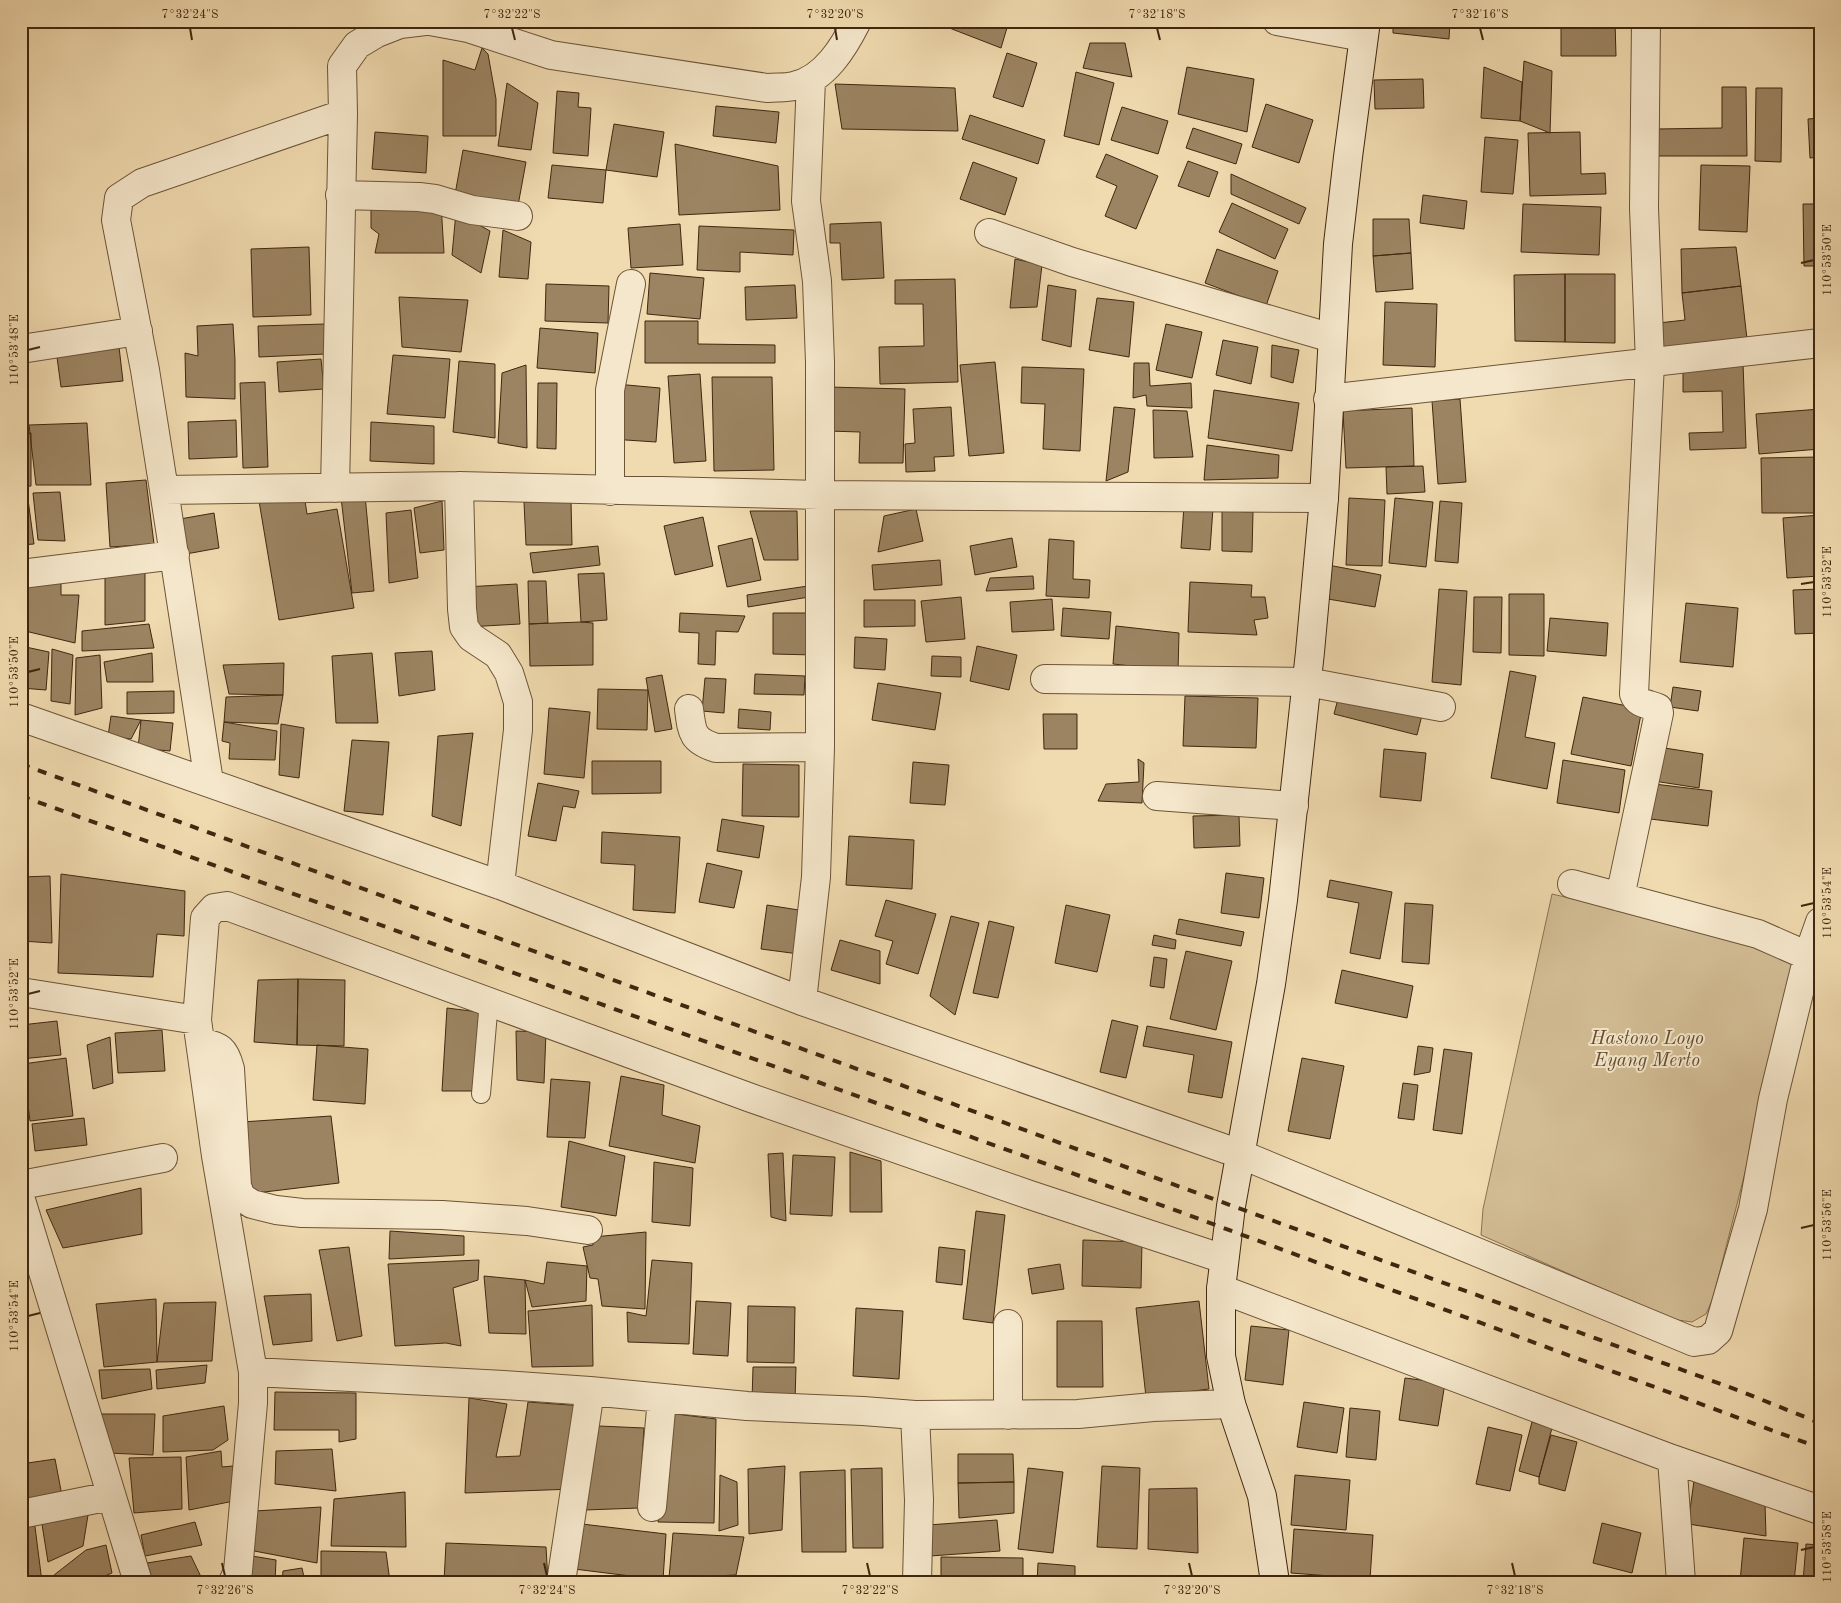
<svg xmlns="http://www.w3.org/2000/svg" width="1841" height="1603" font-family="'Old Standard TT',serif">
<style>
.green{fill:#d2bc94;stroke:#897252}
.building{fill:#9c8462;stroke:#40270f}
.lines{fill:none;stroke-linecap:round;stroke-linejoin:round}
.lane-casing{stroke:#6c5437;stroke-width:20}
.street-casing{stroke:#6c5437;stroke-width:30}
.secondary-casing{stroke:#40270f;stroke-width:30}
.lane{stroke:#f5e7cb;stroke-width:18}
.street{stroke:#f5e7cb;stroke-width:28}
.secondary{stroke:#f5e7cb;stroke-width:28}
.rail{stroke:#40270f;stroke-width:4;stroke-dasharray:9 9;stroke-linecap:butt}
.ticks{fill:none;stroke:#40270f;stroke-width:2}
.labels{text-anchor:middle;stroke-width:4;stroke-linejoin:round;paint-order:stroke}
.park-label{font-size:19px;font-style:italic;fill:#644c30;stroke:#f5e7cb}
.neatline{fill:none;stroke:#40270f;stroke-width:2}
.ticks-label{font-size:12px;text-anchor:middle;fill:#40270f}
</style>
<rect width="100%" height="100%" fill="#f0daaf"/>
<filter id="stains"><feTurbulence type="fractalNoise" baseFrequency=".004" numOctaves="4"/><feColorMatrix values="0 0 0 0 .2 0 0 0 0 .09 0 0 0 0 .02 0 0 0 .5 -.17"/></filter>
<radialGradient id="worn" r=".72"><stop offset=".6" stop-color="#630" stop-opacity="0"/><stop offset="1" stop-color="#630" stop-opacity=".3"/></radialGradient>
<path class="green" d="M1552,894L1678,923L1762,948L1798,965L1713,1298L1706,1314L1692,1322L1671,1319L1481,1235L1483,1209Z"/>
<path class="building" d="M939,21H1009L1001,48L939,24Z
M1393,21H1450L1449,39L1393,33Z
M1561,21H1615L1616,56H1561Z
M1090,43H1125L1132,77L1083,68Z
M482,48L488,54L496,99V136H443V60L475,70Z
M1007,53L1037,63L1023,107L993,97Z
M1524,61L1552,71L1550,133L1520,121Z
M1187,67L1254,79L1247,132L1178,114Z
M1484,67L1522,82L1520,121L1481,118Z
M1076,72L1114,83L1099,145L1064,136Z
M1423,79L1424,108L1375,109L1374,80Z
M507,83L538,103L531,150L498,146Z
M835,84L955,88L958,131L842,129Z
M1722,87H1746L1747,156H1656V129L1722,128Z
M1756,88H1782L1781,162L1755,161Z
M557,91L579,93L578,107L591,108L588,156L553,153Z
M1266,104L1313,120L1299,163L1252,147Z
M716,106L779,112L776,143L713,136Z
M1122,107L1168,121L1158,154L1111,140Z
M970,115L1045,140L1038,164L962,139Z
M1820,118V157L1810,158L1808,119Z
M614,124L664,132L657,177L606,170Z
M1193,128L1242,144L1236,164L1186,148Z
M375,132L428,136L426,173L372,169Z
M1580,132L1581,174L1605,173L1606,194L1530,196L1528,133Z
M1485,137L1518,140L1513,194L1481,192Z
M675,144L778,166L780,210L679,215Z
M463,150L526,162L517,211L454,200Z
M1106,154L1158,176L1136,229L1105,216L1117,186L1096,177Z
M1188,161L1218,172L1209,197L1178,186Z
M973,162L1017,178L1005,215L960,199Z
M552,165L606,170L603,203L548,198Z
M1701,165L1750,166L1747,232L1699,230Z
M1231,174L1306,208L1299,224L1231,194Z
M1423,195L1467,201L1464,229L1420,223Z
M371,196L441,204L444,253H375L379,234L371,228Z
M1232,203L1288,229L1275,259L1219,232Z
M1523,204L1601,207L1599,255L1521,252Z
M1803,204H1820V266H1804Z
M456,212L490,231L481,273L452,255Z
M1373,219H1409L1411,253L1373,256Z
M881,222L884,278L842,280L840,243H830V224Z
M680,224L683,265L631,268L628,228Z
M699,226L794,230L793,255L740,252V272L697,270Z
M503,230L531,242L528,279L499,277Z
M309,247L311,315L253,317L251,249Z
M1736,247L1741,286L1682,293L1681,249Z
M1217,249L1278,271L1266,306L1205,283Z
M1411,253L1413,289L1376,292L1373,256Z
M1015,259L1042,265L1037,307L1010,308Z
M650,273L704,278L700,319L647,314Z
M1565,274V342L1515,341L1514,275Z
M1565,274H1615V343L1565,342Z
M955,279L958,382L880,384L879,347L924,346L923,304H895V280Z
M546,284L609,286L608,323L545,321Z
M795,285L797,318L746,320L745,287Z
M1048,285L1076,290L1071,347L1042,340Z
M1741,286L1747,339L1652,349L1650,324L1685,320L1682,293Z
M399,297L468,300L461,352L402,347Z
M1097,298L1134,302L1129,357L1089,350Z
M1385,302L1437,304L1435,367L1383,365Z
M645,321H698V344L775,345V363H645Z
M233,324L235,360V399L186,397L185,353L198,356L197,326Z
M325,324L326,354L259,357L258,326Z
M1166,324L1202,332L1192,378L1156,370Z
M540,328L598,333L595,373L537,368Z
M1223,340L1258,347L1251,384L1216,375Z
M1272,345L1299,350L1293,383L1271,377Z
M119,347L123,381L61,387L56,350Z
M393,355L450,359L445,418L387,414Z
M321,359L324,389L279,392L277,362Z
M459,361L495,364V438L453,432Z
M995,362L1004,453L969,456L960,365Z
M1134,363H1149L1150,386L1191,383L1192,408L1147,406L1146,395L1133,398Z
M1743,363L1746,448L1690,450L1689,433L1723,432L1722,391L1683,392V364Z
M526,365L527,448L498,443L502,373Z
M1022,367L1084,369L1080,451L1043,449L1045,404L1021,403Z
M700,374L706,461L674,463L668,376Z
M712,377H772L774,470L714,471Z
M265,382L268,467L243,468L240,383Z
M538,383H557L556,449L537,448Z
M616,384L660,388L656,442L611,439Z
M829,387L905,389L903,463H859L860,432L828,431Z
M1214,390L1299,403L1292,451L1208,438Z
M1460,399L1466,482L1438,484L1432,401Z
M951,407L954,456L934,457L935,471L906,472L905,444L915,443L913,409Z
M1114,407L1135,409L1128,472L1106,481Z
M1412,408L1414,466L1346,468L1343,411Z
M1820,409V449L1759,454L1756,414Z
M1153,410L1187,411L1193,457L1154,458Z
M236,420L237,457L189,459L188,422Z
M371,422L434,426V464L370,461Z
M87,423L91,485H36L29,425Z
M21,432L31,433V486L21,487Z
M1207,445L1279,455L1278,478L1204,480Z
M1820,457V513H1762L1761,458Z
M1423,466L1425,492L1387,494L1386,467Z
M146,480L154,544L110,547L106,483Z
M21,492H27L34,544L21,545Z
M60,492L65,541L38,540L33,493Z
M304,494L307,514L337,509L354,608L279,620L259,501Z
M365,495L374,591L352,593L341,497Z
M1349,498L1385,500L1382,566L1346,565Z
M1395,498L1433,502L1426,567L1389,563Z
M442,501L444,550L420,553L414,508Z
M571,501L572,545H526L524,502Z
M1440,501L1462,503L1458,563L1435,561Z
M1184,506L1213,508L1210,550L1181,548Z
M916,509L923,541L878,552L884,516Z
M411,510L418,578L389,583L386,513Z
M750,511H797L798,560H764Z
M1222,511L1253,512L1252,552L1222,551Z
M214,513L219,548L186,554L180,519Z
M1820,515V576L1787,578L1783,518Z
M703,517L713,566L675,575L664,526Z
M752,538L761,580L727,587L718,546Z
M1012,538L1017,567L975,575L970,546Z
M1049,539L1074,541L1073,579L1090,580L1089,598L1046,596Z
M598,546L600,565L533,573L530,553Z
M940,560L942,585L874,590L872,565Z
M145,563V621L105,625V567Z
M1328,565L1381,575L1375,607L1322,598Z
M604,573L607,620L581,622L578,574Z
M61,576V595H79L75,643L21,630V580Z
M1033,576L1034,589L986,591L990,578Z
M528,581H546L548,623L529,624Z
M1190,582L1252,585L1251,597H1265L1268,618L1254,620L1257,635L1188,632Z
M517,584L520,624L467,627L465,587Z
M808,586L809,597L748,607L747,595Z
M1439,589L1467,591L1461,685L1432,682Z
M1820,589V633L1795,634L1793,590Z
M1509,594H1544V656L1509,655Z
M961,597L965,639L926,642L921,601Z
M1474,597H1502L1501,653L1473,652Z
M1052,599L1054,630L1012,632L1010,602Z
M864,600H915V626L864,627Z
M1686,603L1738,608L1733,667L1680,662Z
M1063,608L1111,612L1109,639L1061,636Z
M680,613L745,616L738,632L716,631L715,665L698,664L699,633L679,632Z
M773,613H815V655L773,654Z
M1550,618L1608,623L1606,656L1547,651Z
M581,622L593,623V665L530,666L529,624Z
M149,624L154,648L82,651V631Z
M1116,626L1179,633L1178,671L1113,664Z
M855,637L887,639L885,670L854,668Z
M21,646L49,652L46,690L21,688Z
M977,646L1017,655L1009,690L970,681Z
M52,649L73,655L70,704L51,701Z
M432,651L435,690L399,696L395,653Z
M152,653L153,682H107L104,662Z
M372,653L378,723H336L332,656Z
M100,655L102,708L75,715L76,658Z
M932,656L961,657V677L931,676Z
M284,663L283,695L229,694L223,665Z
M1510,671L1536,676L1525,737L1555,743L1547,789L1491,778Z
M755,674L805,676L804,695L754,694Z
M662,675L672,729L655,732L646,678Z
M705,678L726,679L724,713L702,711Z
M878,683L941,693L935,730L872,720Z
M1673,687L1701,691L1698,711L1670,707Z
M598,689L648,690L647,730L597,729Z
M174,691V713L127,714V692Z
M283,695L278,724L224,722L226,697Z
M1339,695L1422,715L1417,735L1334,714Z
M1185,696L1258,698L1256,748L1183,746Z
M1583,697L1642,709L1631,766L1571,754Z
M549,708L590,712L584,778L544,774Z
M739,709L771,712L770,730L738,728Z
M1043,714H1077V749H1044Z
M111,716L141,720L131,739L108,736Z
M141,720L173,723L170,751L138,748Z
M224,722L277,731L275,760L229,759L230,743L222,741Z
M281,724L304,728L299,778L279,775Z
M473,733L461,826L432,816L438,736Z
M352,740L389,742L383,815L344,811Z
M1658,747L1703,754L1699,788L1654,781Z
M1384,749L1426,753L1421,801L1380,797Z
M1138,759L1144,763L1142,803L1098,801L1106,784L1139,782Z
M1563,760L1625,770L1619,813L1557,803Z
M592,761H661V793L592,794Z
M913,762L949,765L945,805L910,803Z
M743,764L799,765V817L742,816Z
M538,783L579,791L575,808L563,806L556,841L528,836Z
M1646,783L1712,791L1708,826L1642,818Z
M1239,815L1240,846L1194,848L1193,816Z
M722,819L764,826L759,858L717,851Z
M602,832L680,837L675,913L633,910L635,865L601,863Z
M849,836L914,840L912,889L846,885Z
M707,863L742,871L734,908L699,902Z
M1226,873L1264,878L1259,918L1221,913Z
M61,874L185,891L184,936L157,934L153,977L58,973Z
M50,876L52,943L21,941V877Z
M1330,880L1392,892L1380,959L1350,953L1359,903L1327,897Z
M886,900L936,914L918,974L886,964L893,941L875,936Z
M1405,903L1433,905L1429,964L1402,962Z
M767,905L805,911L799,954L761,949Z
M1066,905L1110,915L1097,972L1055,963Z
M951,916L979,923L955,1015L930,996Z
M1179,919L1244,932L1241,946L1176,934Z
M989,921L1014,927L998,998L973,993Z
M1154,935L1176,940L1175,949L1152,945Z
M840,940L880,951V984L831,970Z
M1186,951L1232,961L1216,1030L1170,1019Z
M1154,957L1167,959L1164,988L1150,986Z
M1342,970L1413,986L1407,1018L1335,1003Z
M298,979L297,1045L254,1042L258,980Z
M298,979L345,980L344,1046L297,1045Z
M447,1008L479,1012L473,1091H442Z
M1112,1020L1138,1026L1126,1078L1100,1072Z
M57,1021L61,1055L21,1059V1025Z
M1147,1026L1232,1042L1222,1098L1188,1092L1194,1055L1143,1046Z
M162,1030L165,1071L118,1073L115,1033Z
M516,1031L546,1032L544,1083L517,1080Z
M110,1037L113,1083L93,1089L87,1045Z
M317,1045L368,1049L365,1104L313,1100Z
M1418,1046L1433,1048L1430,1072L1414,1075Z
M1444,1049L1472,1053L1462,1134L1433,1130Z
M66,1058L73,1116L30,1121L23,1064Z
M1302,1058L1344,1066L1330,1139L1288,1131Z
M621,1076L664,1085L662,1115L700,1126L695,1163L609,1146Z
M551,1079L590,1082L585,1138L547,1137Z
M1403,1083L1418,1085L1414,1120L1398,1118Z
M331,1116L339,1183L248,1194L242,1122Z
M84,1118L87,1145L35,1151L32,1124Z
M569,1141L625,1156L616,1216L561,1207Z
M850,1152L881,1161L882,1212H850Z
M783,1153L786,1221L771,1217L768,1154Z
M793,1155L835,1157L832,1216L790,1214Z
M654,1162L693,1168L690,1226L652,1222Z
M141,1188L142,1234L63,1248L46,1210Z
M976,1211L1005,1215L993,1323L963,1319Z
M390,1231L464,1236V1255L389,1259Z
M646,1232L645,1309L602,1306L598,1279L590,1278L583,1247L593,1245V1237Z
M1083,1240L1142,1242L1141,1288L1082,1286Z
M349,1247L362,1336L337,1341L319,1250Z
M939,1247L965,1250L962,1285L936,1282Z
M479,1260L478,1280L453,1288L461,1346L446,1343L395,1346L388,1264Z
M652,1260L692,1263L689,1344L628,1342L627,1312L646,1316Z
M547,1262L587,1266L586,1301L532,1307L525,1280L544,1284Z
M1060,1264L1064,1289L1032,1294L1028,1269Z
M484,1276L525,1280L526,1334L489,1333Z
M311,1294L312,1341L273,1345L264,1296Z
M156,1299L157,1362L104,1367L96,1304Z
M696,1301L731,1303L728,1356L693,1354Z
M1199,1301L1209,1389L1146,1397L1136,1308Z
M216,1302L212,1361L157,1362L164,1303Z
M592,1305L593,1366L532,1367L528,1311Z
M748,1306L795,1307L794,1363L747,1362Z
M856,1308L903,1311L899,1379L853,1376Z
M1057,1321H1102L1103,1387H1057Z
M1251,1326L1289,1330L1283,1385L1245,1380Z
M207,1365L205,1383L157,1389L156,1370Z
M753,1367H796L795,1401H752Z
M150,1369L152,1389L102,1399L99,1370Z
M1405,1378L1445,1383L1438,1426L1399,1420Z
M275,1392L356,1393V1439L339,1442V1430H274Z
M469,1398L507,1404L496,1457L520,1456L528,1402L583,1406L573,1489L465,1493Z
M1304,1402L1344,1408L1337,1453L1297,1447Z
M224,1406L228,1440L213,1450L163,1452V1416Z
M1350,1408L1380,1411L1376,1460L1346,1457Z
M668,1413L716,1419L714,1523L658,1522Z
M99,1414H155L153,1455L108,1453Z
M1532,1422L1552,1428L1539,1477L1519,1471Z
M599,1426L644,1428L639,1508L585,1510Z
M1488,1427L1522,1435L1510,1491L1476,1484Z
M1551,1435L1577,1442L1565,1491L1539,1484V1477Z
M332,1449L336,1491L275,1484L276,1451Z
M221,1451L222,1467L233,1466L234,1501L189,1510L186,1457Z
M958,1454H1013L1014,1482L958,1483Z
M181,1457L182,1509L134,1513L129,1458Z
M55,1459L63,1501L21,1510V1464Z
M785,1466L782,1530L749,1534L748,1469Z
M1102,1466L1140,1468L1137,1549L1097,1547Z
M882,1468L883,1548H853L851,1469Z
M1028,1468L1063,1472L1053,1553L1018,1549Z
M845,1470L846,1552H802L800,1472Z
M720,1475L737,1482L738,1525L719,1531Z
M1295,1475L1350,1480L1346,1530L1291,1525Z
M1694,1481L1765,1503L1766,1536L1688,1524Z
M1014,1482V1513L959,1518L958,1483Z
M1197,1488L1198,1553L1148,1549L1149,1489Z
M405,1492L406,1547L331,1546L334,1499Z
M321,1507L317,1563L249,1550L255,1511Z
M89,1509L83,1546L48,1562L41,1518Z
M34,1519L42,1582H21V1521Z
M997,1520L1000,1551L930,1556L928,1525Z
M195,1522L202,1545L145,1556L141,1535Z
M1602,1523L1641,1533L1632,1573L1593,1563Z
M582,1524L666,1534L663,1580L574,1569Z
M1294,1529L1373,1535L1370,1579L1291,1573Z
M673,1533L744,1537L736,1575L669,1578Z
M1744,1538L1798,1543L1794,1582H1740Z
M446,1543L546,1547L548,1582H444Z
M1806,1544L1820,1545V1582H1803Z
M106,1545L112,1573L90,1582H88L85,1576L49,1579L86,1550Z
M321,1551L386,1552L390,1582H321Z
M191,1556L202,1579L186,1582H153L147,1563Z
M252,1556L276,1560L275,1582H246Z
M941,1557L1023,1558V1582H956V1579H941Z
M1038,1563L1075,1566V1582H1037Z
M302,1568L305,1582H282L283,1571Z
M570,1577L625,1580V1582H569Z
M1294,1579L1356,1581V1582H1294Z"/>
<g class="lines">
<g class="lane-casing">
<path id="lane" d="M481,1094L489,1001"/>
</g>
<g class="street-casing">
<path id="street" d="M430,21L468,28L551,55L767,88C776,87 786,88 794,86C825,79 844,47 857,21
M1277,21L1363,37
M343,114L142,183L119,198L116,220L145,370L164,490L459,486L820,495L1324,498
M340,195L419,197L435,199L472,210L518,216
M989,233L1072,262L1332,338
M21,349L138,331
M1328,399L1820,343
M459,486L462,609L464,627L471,637L498,655L509,673L518,702V730L500,885
M335,488L343,114L342,66L357,45L377,33L400,24L425,21
M164,490L209,782
M610,491V390L631,284
M21,574L175,555
M1045,679L1307,682L1441,707
M689,709C692,733 692,740 716,748L820,747
M21,717L500,885L802,1001L1240,1154L1694,1342L1708,1340L1718,1331L1753,1209L1773,1099L1808,956L1820,922
M1157,796L1294,806
M1572,884L1758,934L1808,956
M1620,897L1659,713L1658,708C1649,704 1637,704 1634,694L1650,363L1644,208L1646,21
M21,992L197,1020
M802,1001L816,877L820,747V362L817,281L806,201L811,80
M200,1042C220,1046 225,1049 230,1069L237,1186L241,1197L252,1204L276,1210L302,1213L442,1215L527,1221L588,1230
M21,1185L163,1158
M21,1200L138,1582
M1224,1259L1030,1195L751,1098L227,906L214,908L205,918L197,1020L216,1156L253,1372L504,1385L590,1391L747,1406L863,1411L915,1415L1078,1414L1153,1407L1231,1404
M1221,1289L1672,1459L1820,1510
M915,1415L919,1500L917,1582
M1008,1415V1324
M1672,1459L1681,1582
M652,1507L662,1399
M21,1514L111,1496
M233,1582L238,1571L253,1403V1372
M561,1582L590,1391"/>
</g>
<g class="secondary-casing">
<path id="secondary" d="M1275,1582L1262,1496L1231,1404L1221,1356V1289L1231,1206L1271,984L1283,900L1310,652L1324,498L1338,244L1348,157L1366,21"/>
</g>
<use href="#lane" class="lane"/>
<use href="#street" class="street"/>
<use href="#secondary" class="secondary"/>
<path class="rail" d="M21,764L1740,1391L1820,1423
M21,796L1183,1213L1820,1448"/>
</g>
<path class="ticks" d="M190,28L192,40M512,28L515,40M835,28L837,40M1157,28L1160,40M1480,28L1483,40M1801,263L1814,260M28,350L40,347M1801,584L1814,582M28,672L40,669M1801,906L1814,903M28,994L40,991M1801,1228L1814,1225M28,1316L40,1313M1801,1550L1814,1547M222,1563L225,1576M544,1563L547,1576M867,1563L870,1576M1189,1563L1192,1576M1512,1563L1515,1576"/>
<g class="labels">
<g class="park-label">
<text x="1647" y="1044">Hastono Loyo<tspan x="1647" dy="22">Eyang Merto</tspan></text>
</g>
</g>
<rect width="1841" height="1603" fill="none" stroke="#f0daaf" stroke-width="55"/>
<rect x="28" y="28" width="1786" height="1548" class="neatline"/>
<g class="ticks-label">
<text x="190" y="18">7°32'24"S</text>
<text x="512" y="18">7°32'22"S</text>
<text x="835" y="18">7°32'20"S</text>
<text x="1157" y="18">7°32'18"S</text>
<text x="1480" y="18">7°32'16"S</text>
<text transform="translate(1827 260) rotate(-90)" y="4">110°53'50"E</text>
<text transform="translate(14 350) rotate(-90)" y="4">110°53'48"E</text>
<text transform="translate(1827 582) rotate(-90)" y="4">110°53'52"E</text>
<text transform="translate(14 672) rotate(-90)" y="4">110°53'50"E</text>
<text transform="translate(1827 903) rotate(-90)" y="4">110°53'54"E</text>
<text transform="translate(14 994) rotate(-90)" y="4">110°53'52"E</text>
<text transform="translate(1827 1225) rotate(-90)" y="4">110°53'56"E</text>
<text transform="translate(14 1316) rotate(-90)" y="4">110°53'54"E</text>
<text transform="translate(1827 1547) rotate(-90)" y="4">110°53'58"E</text>
<text x="225" y="1594">7°32'26"S</text>
<text x="547" y="1594">7°32'24"S</text>
<text x="870" y="1594">7°32'22"S</text>
<text x="1192" y="1594">7°32'20"S</text>
<text x="1515" y="1594">7°32'18"S</text>
</g>
<rect width="100%" height="100%" filter="url(#stains)"/>
<rect width="100%" height="100%" fill="url(#worn)"/>
</svg>
